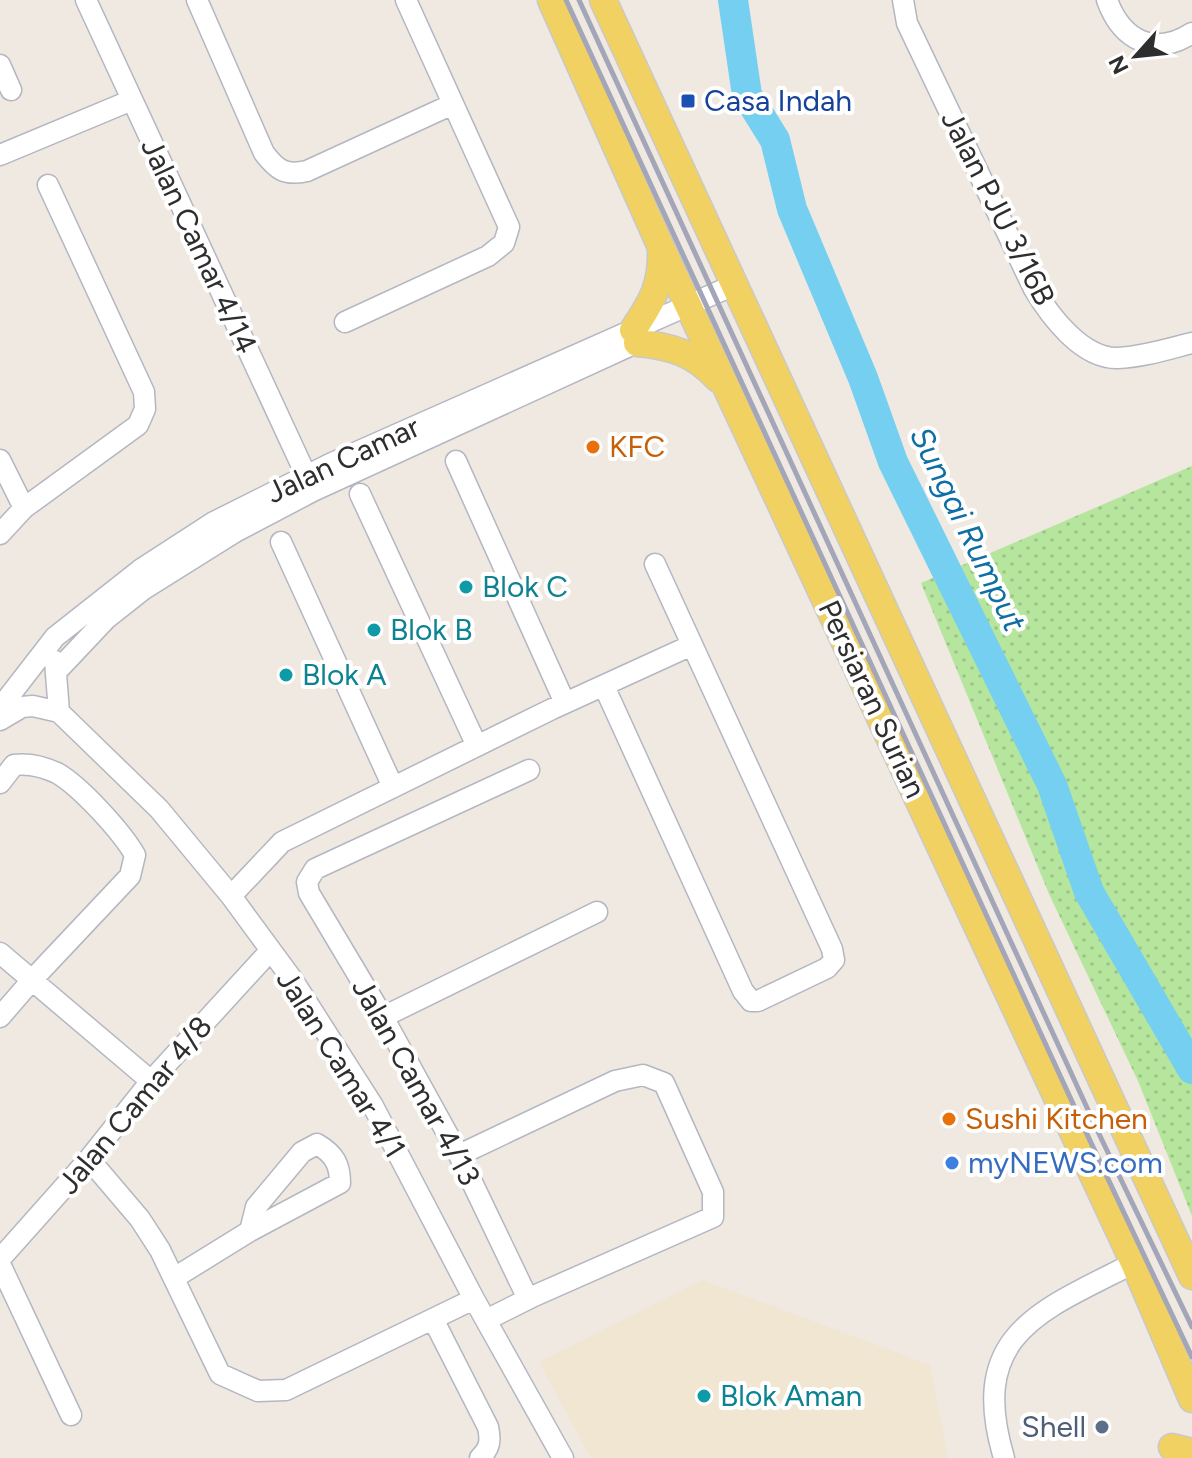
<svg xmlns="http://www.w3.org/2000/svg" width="1192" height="1458" font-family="Figtree,sans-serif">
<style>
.education{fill:#f0e6d1}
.grass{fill:url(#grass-dots)}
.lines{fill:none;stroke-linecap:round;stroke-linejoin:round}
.river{stroke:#75cff0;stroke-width:30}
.minor-casing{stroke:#b4b7c1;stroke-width:23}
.major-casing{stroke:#c9c9c9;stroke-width:29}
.minor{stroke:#fff;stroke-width:20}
.major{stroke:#f2d163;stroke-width:26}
.rail{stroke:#a3a6b8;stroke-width:5}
.transit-dot{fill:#1a4fb4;stroke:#fff;stroke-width:3}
.food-dot{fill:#e8710a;stroke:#fff;stroke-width:3}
.culture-dot{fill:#0f9aa8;stroke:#fff;stroke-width:3}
.shop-dot{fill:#3f7fe0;stroke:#fff;stroke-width:3}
.service-dot{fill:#5c6f8a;stroke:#fff;stroke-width:3}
.labels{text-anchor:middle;stroke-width:8;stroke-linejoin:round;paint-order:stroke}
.transit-label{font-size:30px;fill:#164399;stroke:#fff;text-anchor:start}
.street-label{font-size:30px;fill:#2e2e2e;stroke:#fff}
.food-label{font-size:30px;fill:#c56008;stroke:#fff;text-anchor:start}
.culture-label{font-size:30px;fill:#0d838f;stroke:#fff;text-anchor:start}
.shop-label{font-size:30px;fill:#366cbe;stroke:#fff;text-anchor:start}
.service-label{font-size:30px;fill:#4e5e75;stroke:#fff;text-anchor:end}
.water-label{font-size:32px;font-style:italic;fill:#0d6fa3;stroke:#fff}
</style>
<defs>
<pattern id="grass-dots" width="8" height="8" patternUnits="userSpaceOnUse" patternTransform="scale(2)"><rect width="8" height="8" fill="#b6e59e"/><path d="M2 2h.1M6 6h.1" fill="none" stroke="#9dc588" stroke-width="1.8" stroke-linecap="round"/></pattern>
</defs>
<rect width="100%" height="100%" fill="#efe9e1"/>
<path class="education" d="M702,1280L930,1365L948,1458H591L539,1362Z"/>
<path class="grass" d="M1192,466V1216L1138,1081L1049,894L921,583Z"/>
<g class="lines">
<path class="river" d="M733,0L747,95L775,140L792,209L863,378L893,462L1052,785L1089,892L1192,1069"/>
<g class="minor-casing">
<path id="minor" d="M86,0L312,488
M197,0L264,153C277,170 285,176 307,171L453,104
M903,0L907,23L1034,289C1050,316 1082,359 1118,358C1143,357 1168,349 1192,343
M1107,0C1122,41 1155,57 1192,33
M0,65L11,90
M0,155L132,100
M345,322L488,256L504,243L509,227L406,0
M0,460L24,508
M456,461L565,703
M360,494L477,746
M0,534L24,508L138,425L145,409L144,392L48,185
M281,542L393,787
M55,661L59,712
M56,672L106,619L144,589L235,532L313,491L636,343
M604,686L743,991L751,1001H758L827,968L834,960L832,949L655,564
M0,708L55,637L140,570L214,522L330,464L734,285
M0,720L22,707L33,706L59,712L159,809L231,896L292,979L373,1106L474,1299L563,1458
M0,783L14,765C29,763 42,766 57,773C80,786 122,832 135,855L130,876L32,980L0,1017
M231,896L282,842L552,709L692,645
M0,953L151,1081
M383,1017L597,912
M459,1155L615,1081L643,1075L664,1083L713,1192V1217L534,1296L486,1320
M89,1159L140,1219L160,1250L220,1374L258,1391L286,1390L474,1299
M0,1259L89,1159L151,1081L270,951
M0,1264L71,1415
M174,1278L250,1231L340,1183C340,1164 334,1154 317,1144L302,1152L256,1207L250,1231
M528,1299L459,1155L383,1017L309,893L307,882L315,869L529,770
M433,1319L488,1427C491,1441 490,1448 480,1458
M1004,1458C967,1334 1040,1311 1134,1263"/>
</g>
<g class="major-casing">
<path id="major" d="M551,0L660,245L1134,1263L1192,1399
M603,0L1192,1276
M633,330C653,300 662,285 661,249
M637,343C671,346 694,353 718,379
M1172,1447L1192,1452"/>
</g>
<use href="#minor" class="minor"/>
<use href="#major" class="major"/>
<path class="rail" d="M566,0L1091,1143L1192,1357
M579,0L1100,1136L1192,1327"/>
</g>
<rect class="transit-dot" x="680" y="93" width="16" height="16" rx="4"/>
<g class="food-dot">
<circle cx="593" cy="447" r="8"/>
<circle cx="949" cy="1119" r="8"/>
</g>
<g class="culture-dot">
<circle cx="466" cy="587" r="8"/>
<circle cx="374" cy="630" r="8"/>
<circle cx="286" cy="675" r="8"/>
<circle cx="704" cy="1396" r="8"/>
</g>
<circle class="shop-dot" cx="952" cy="1163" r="8"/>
<circle class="service-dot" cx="1102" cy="1427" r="8"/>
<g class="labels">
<g class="transit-label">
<text x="704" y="111">Casa Indah</text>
</g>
<g class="street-label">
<text transform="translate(998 208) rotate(63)" y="10">Jalan PJU 3/16B</text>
<text transform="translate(199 246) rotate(65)" y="10">Jalan Camar 4/14</text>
<text transform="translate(343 460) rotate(-25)" y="10">Jalan Camar</text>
<text transform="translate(872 699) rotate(65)" y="10">Persiaran Surian</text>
<text transform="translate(341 1064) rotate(58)" y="10">Jalan Camar 4/1</text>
<text transform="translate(416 1082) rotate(61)" y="10">Jalan Camar 4/13</text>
<text transform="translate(135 1105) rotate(-50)" y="10">Jalan Camar 4/8</text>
</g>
<g class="food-label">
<text x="609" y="457">KFC</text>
<text x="965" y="1129">Sushi Kitchen</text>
</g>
<g class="culture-label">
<text x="482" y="597">Blok C</text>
<text x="390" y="640">Blok B</text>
<text x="302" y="685">Blok A</text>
<text x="720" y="1406">Blok Aman</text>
</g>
<g class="shop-label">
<text x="968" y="1173">myNEWS.com</text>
</g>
<g class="service-label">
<text x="1086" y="1437">Shell</text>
</g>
<g class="water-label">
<text transform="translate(968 529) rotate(64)" y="11">Sungai Rumput</text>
</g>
</g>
<g transform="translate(1136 56) rotate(243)" stroke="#ffffff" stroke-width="6" paint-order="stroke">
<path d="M0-6L14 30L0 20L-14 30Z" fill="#2e2e2e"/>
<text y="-12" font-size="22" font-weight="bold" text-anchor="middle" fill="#2e2e2e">N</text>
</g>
</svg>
